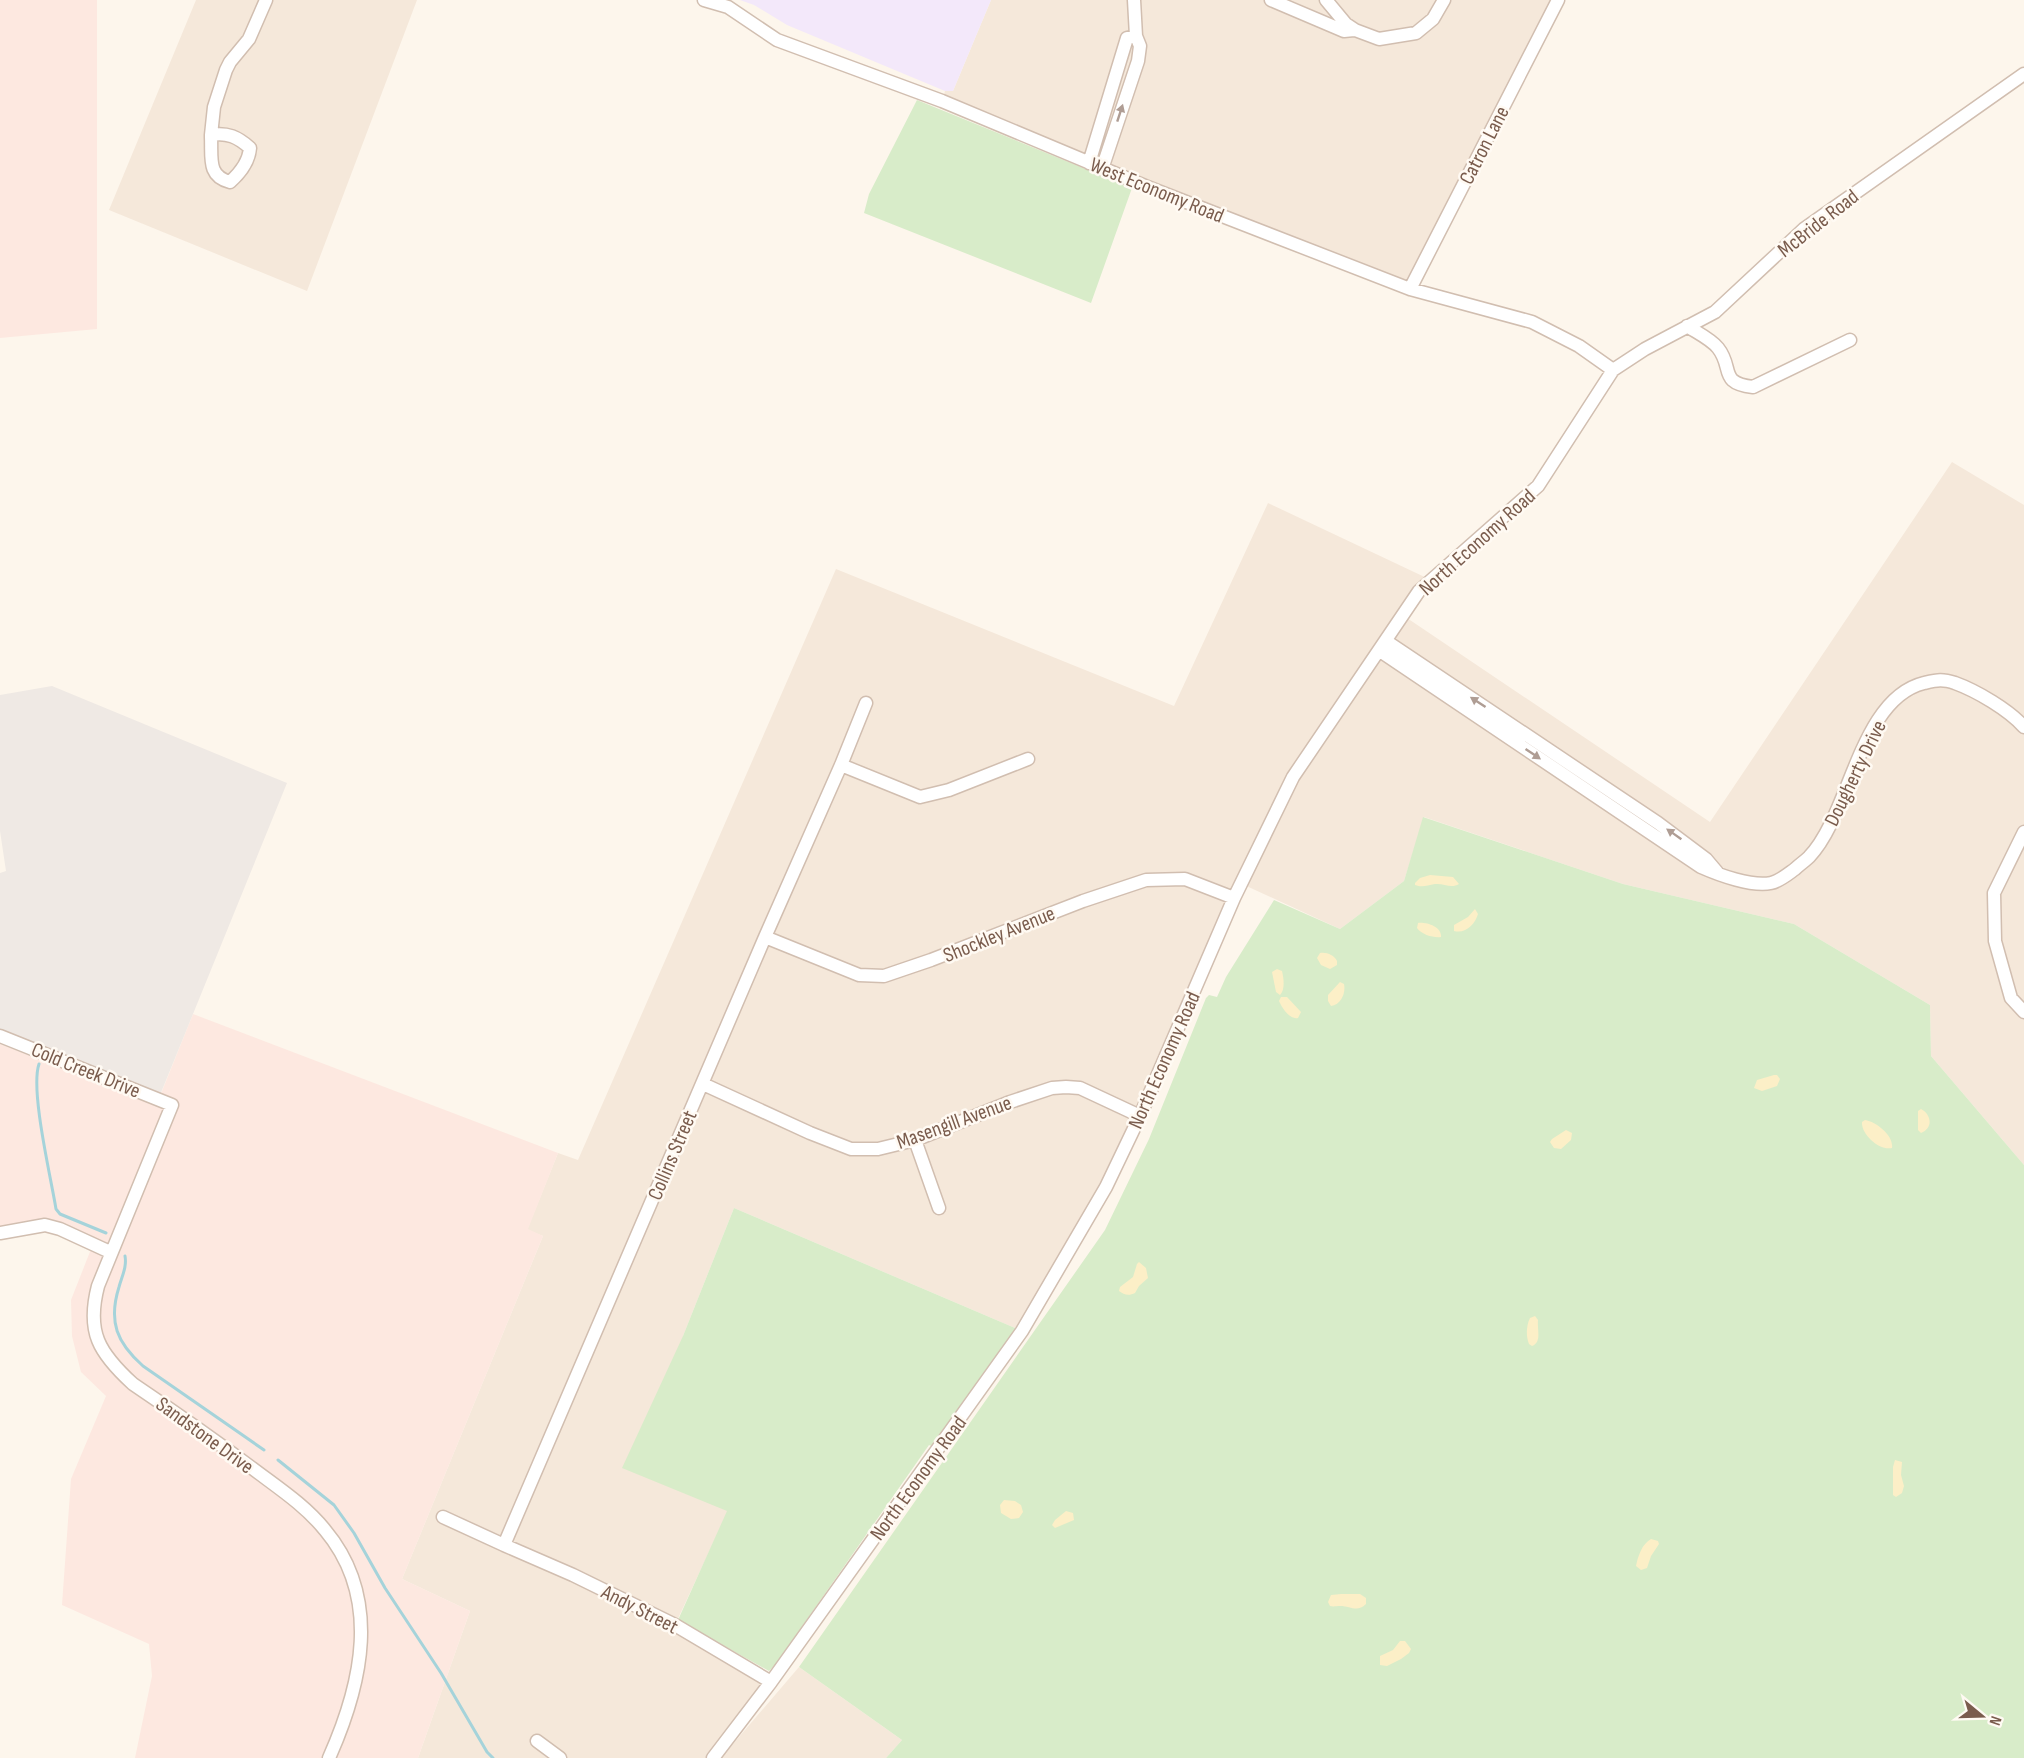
<svg xmlns="http://www.w3.org/2000/svg" width="2024" height="1758" font-family="'Sofia Sans Condensed',sans-serif">
<style>
.residential{fill:#f5e8da}
.commercial{fill:#fde8e0}
.industrial{fill:#efe9e4}
.education{fill:#f3e8fa}
.green{fill:#d8ecc9}
.sand{fill:#fcefc7}
.lines{fill:none;stroke-linecap:round;stroke-linejoin:round}
.stream{stroke:#a5d3da;stroke-width:3}
.minor-casing{stroke:#d1beb0;stroke-width:15}
.minor{stroke:#fff;stroke-width:12}
.oneway{fill:#af9d94}
.labels{text-anchor:middle;stroke-width:5;stroke-linejoin:round;paint-order:stroke}
.street-label{font-size:21px;fill:#7a5c4d;stroke:#fffaf3}
</style>
<rect width="100%" height="100%" fill="#fdf6ec"/>
<path class="residential" d="M196,0H417L307,291L109,210Z
M991,0H1558L1410,289L942,101L945,91H953Z
M1952,462L2024,505V1165L1931,1056L1930,1005L1794,924L1623,884L1424,817L1404,881L1340,929L1242,884L1140,1116L1022,1331L734,1208L683,1336L728,1511L675,1625L771,1682L713,1758H418L470,1611L402,1579L543,1236L527,1230L558,1153L578,1160L836,569L1174,706L1268,503L1431,580L1404,616L1710,822Z
M799,1667L902,1740L886,1758H721Z"/>
<path class="commercial" d="M0,0H97V329L0,338Z
M193,1014L558,1153L528,1229L543,1236L402,1579L470,1611L418,1758H135L152,1676L149,1644L62,1605L71,1479L106,1396L81,1372L72,1336L71,1300L93,1244L60,1229L0,1233V1044L156,1106Z"/>
<path class="industrial" d="M52,686L287,783L158,1100L0,1035V873L6,871L0,831V695Z"/>
<path class="education" d="M740,0H991L953,91H945L787,25L754,5Z"/>
<path class="green" d="M917,100L1132,188L1091,303L864,213L869,194Z
M1423,817L1623,884L1794,924L1930,1005L1931,1056L2024,1165V1758H886L902,1740L799,1667L1105,1230L1149,1139L1206,998L1209,995L1217,997L1226,977L1274,900L1340,929L1404,881Z
M734,1208L1022,1331L938,1449L929,1445L775,1665L769,1671L678,1620L727,1511L622,1468L683,1336Z"/>
<path class="sand" d="M1430,875L1453,877L1459,884C1451,889 1444,883 1435,884C1427,885 1423,888 1415,885V883L1420,878Z
M1475,909L1478,914C1475,924 1466,934 1454,931V925L1468,917Z
M1418,923C1427,922 1442,927 1441,937C1434,938 1422,935 1417,928Z
M1320,953C1327,952 1334,955 1337,961V965L1330,969L1321,965L1317,958Z
M1277,969L1282,971C1284,979 1285,990 1280,995L1276,992L1272,972Z
M1340,982L1344,984C1346,993 1341,1005 1331,1006L1328,1001V995Z
M1281,997H1287L1301,1012L1298,1018C1290,1020 1282,1008 1279,1001Z
M1774,1075H1777L1780,1079L1777,1086L1762,1091L1754,1088L1757,1080Z
M1921,1109C1932,1115 1933,1128 1921,1133L1918,1130V1111Z
M1865,1120C1877,1122 1894,1136 1892,1148C1879,1151 1861,1134 1862,1122Z
M1566,1130L1572,1133L1571,1140L1561,1149L1554,1148L1550,1142L1552,1139Z
M1139,1262L1146,1268L1148,1278L1139,1286L1135,1293C1129,1296 1124,1295 1119,1291L1120,1287L1133,1277L1137,1264Z
M1535,1316L1538,1320C1537,1330 1542,1342 1532,1346L1529,1344C1526,1337 1526,1326 1530,1318Z
M1895,1460L1902,1462L1901,1475L1904,1486L1902,1493L1896,1497L1893,1495V1467Z
M1004,1500L1015,1501L1021,1505L1023,1512L1019,1518L1011,1519L1001,1513L1000,1505Z
M1066,1511L1073,1513L1074,1520L1055,1528L1052,1525L1055,1520Z
M1651,1539L1658,1541L1659,1544L1651,1556L1647,1568L1641,1570L1636,1566C1638,1556 1642,1544 1651,1539Z
M1341,1594H1360L1366,1598V1604C1357,1613 1351,1606 1340,1606C1337,1606 1333,1607 1330,1606L1328,1602L1331,1595Z
M1400,1641H1405L1411,1649L1409,1653L1401,1659L1387,1666L1380,1665V1656L1393,1650Z"/>
<g class="lines">
<path class="stream" d="M39,1064C30,1090 51,1178 56,1209L60,1214L106,1233
M125,1256C127,1267 122,1276 119,1287C108,1322 117,1343 143,1366L264,1450
M278,1460L334,1505L354,1533L385,1588L441,1673L487,1752L493,1758"/>
<g class="minor-casing">
<path id="minor" d="M704,0L728,7L777,40L942,101L1145,186L1410,289L1532,322L1579,346L1613,370
M1271,0L1344,31L1354,30
M1326,0L1346,24L1355,30L1379,39L1416,33L1433,19L1444,0
M211,135C227,132 238,137 250,148C249,161 240,173 230,182C207,176 212,158 211,137V135L214,107L226,70L230,62L249,39L266,0
M1089,163L1127,38L1136,36
M1102,169L1138,61L1140,46L1136,36L1134,0
M1410,289L1558,0
M1687,326C1696,332 1711,339 1718,348C1734,368 1718,383 1753,387L1850,340
M1386,641L1658,823L1706,859L1717,872
M1380,651L1701,867C1719,875 1752,887 1771,883C1780,881 1788,874 1795,869C1799,865 1805,861 1809,857C1851,813 1859,699 1924,683C1938,680 1942,679 1955,683C1977,691 2009,710 2024,727
M841,765L920,797L949,790L1028,759
M2024,832L1994,893L1995,941L2011,998L2024,1012
M765,937L859,975L884,976L931,960L1083,901L1146,880L1185,879L1234,898
M0,1036L172,1105L98,1286C86,1332 99,1353 133,1384C173,1411 213,1439 252,1468C277,1487 305,1505 325,1530C382,1598 362,1684 329,1758
M703,1084L810,1133L851,1149H878L915,1140L1010,1102L1052,1088L1066,1087L1080,1088L1140,1116
M915,1140L939,1208
M0,1233L45,1225L60,1229L110,1252
M443,1517L504,1545L765,937L841,765L866,703
M504,1545L573,1575L675,1625L771,1682
M537,1741L560,1758
M713,1758L771,1682L1022,1331L1106,1187L1140,1116L1234,898L1293,777L1419,591L1538,486L1613,370L1645,349L1715,312L1804,229L2024,74"/>
</g>
<use href="#minor" class="minor"/>
</g>
<defs><path id="oneway-solid" d="M-6-.8H1V-3.2L6.5 0L1 3.2V.8H-6Z" transform="scale(1.5)"/></defs>
<g class="oneway">
<use href="#oneway-solid" transform="translate(1120 113) rotate(-72)"/>
<use href="#oneway-solid" transform="translate(1478 702) rotate(-147)"/>
<use href="#oneway-solid" transform="translate(1533 754) rotate(34)"/>
<use href="#oneway-solid" transform="translate(1674 834) rotate(-145)"/>
</g>
<g class="labels">
<g class="street-label">
<text transform="translate(1484 145) rotate(-63)" y="7">Catron Lane</text>
<text transform="translate(1157 190) rotate(22)" y="7">West Economy Road</text>
<text transform="translate(1818 223) rotate(-38)" y="7">McBride Road</text>
<text transform="translate(1477 542) rotate(-42)" y="7">North Economy Road</text>
<text transform="translate(1855 773) rotate(-64)" y="7">Dougherty Drive</text>
<text transform="translate(999 934) rotate(-22)" y="7">Shockley Avenue</text>
<text transform="translate(1164 1060) rotate(-66)" y="7">North Economy Road</text>
<text transform="translate(86 1070) rotate(22)" y="7">Cold Creek Drive</text>
<text transform="translate(954 1122) rotate(-20)" y="7">Masengill Avenue</text>
<text transform="translate(672 1155) rotate(-67)" y="7">Collins Street</text>
<text transform="translate(205 1435) rotate(36)" y="7">Sandstone Drive</text>
<text transform="translate(918 1478) rotate(-54)" y="7">North Economy Road</text>
<text transform="translate(640 1609) rotate(27)" y="7">Andy Street</text>
</g>
</g>
<g transform="translate(1982 1716) rotate(109)" stroke="#fffaf3" stroke-width="4.5" paint-order="stroke">
<path d="M0-4.5L10 22L0 15L-10 22Z" fill="#7a5c4d"/>
<text y="-9" font-size="16" font-weight="bold" text-anchor="middle" fill="#7a5c4d">N</text>
</g>
</svg>
